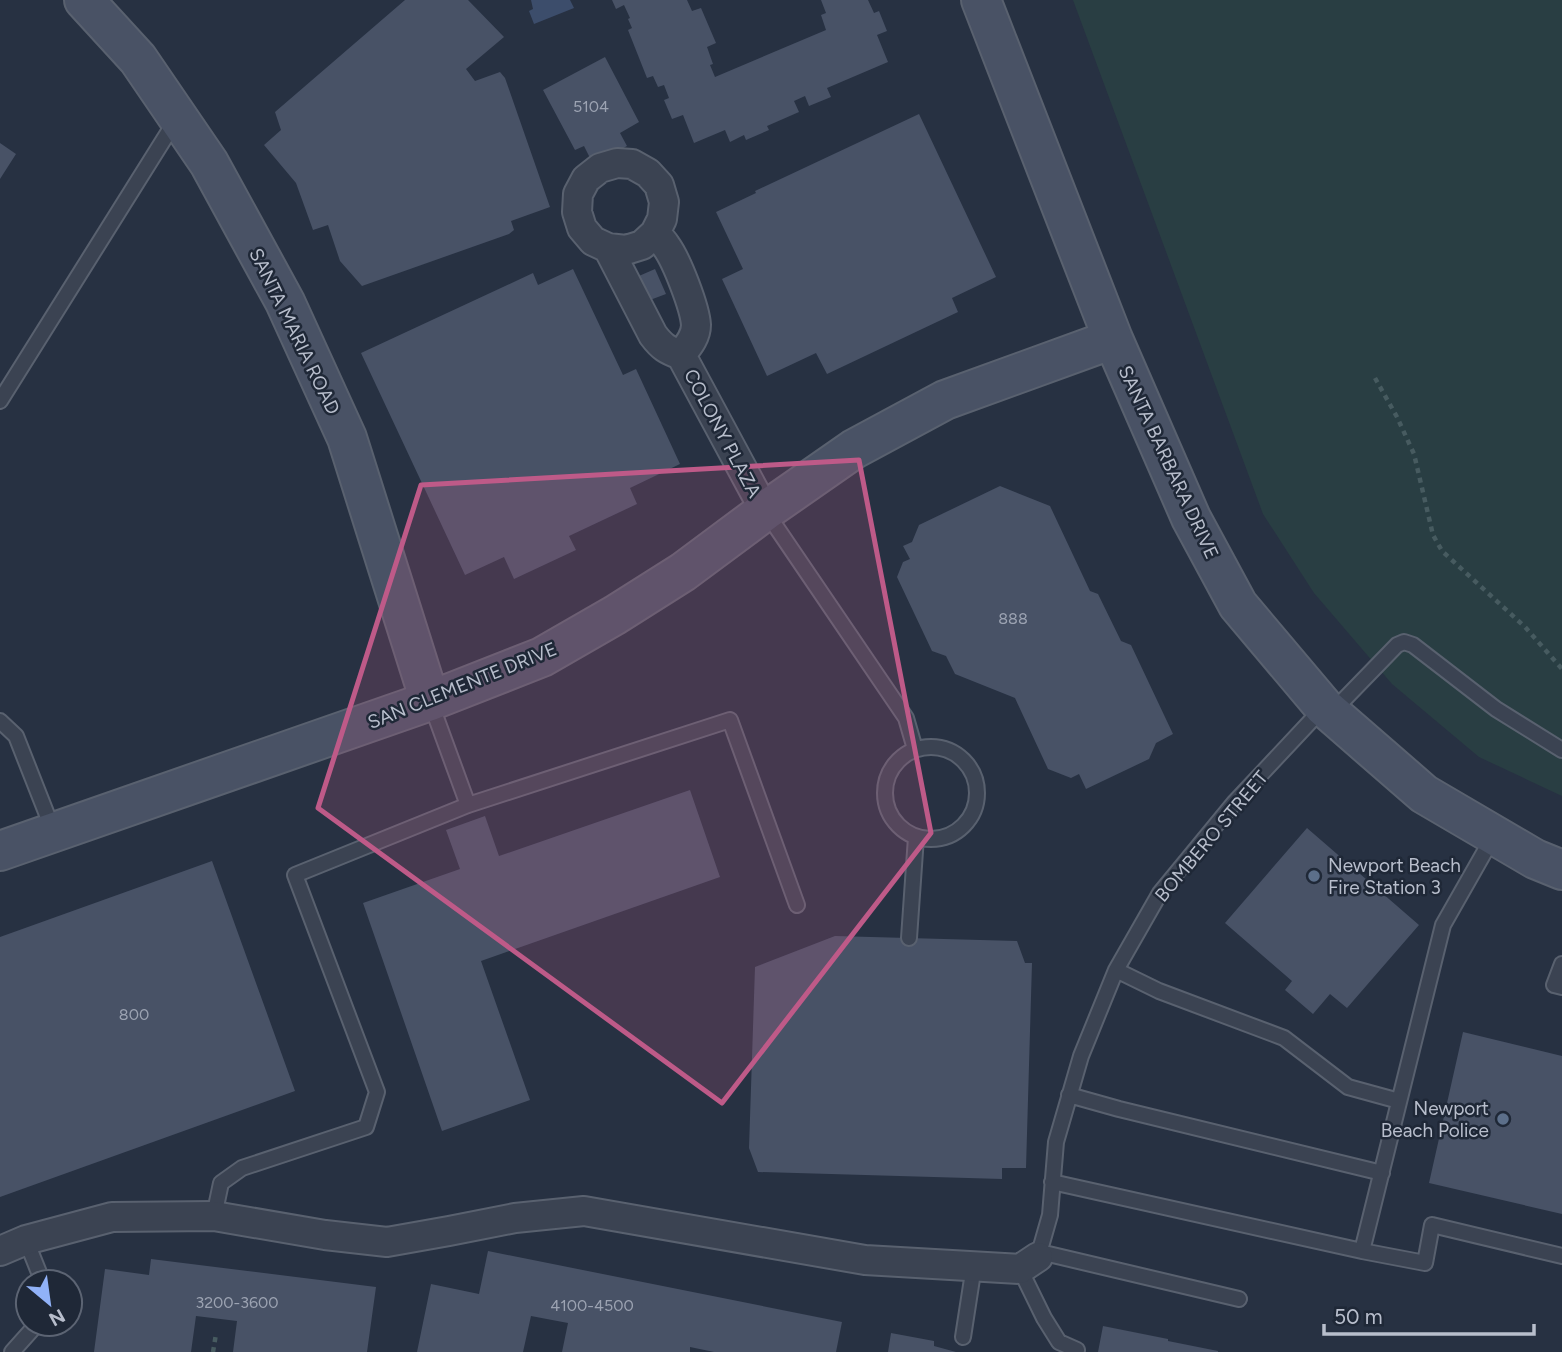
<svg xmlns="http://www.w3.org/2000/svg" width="1562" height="1352" font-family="Figtree,sans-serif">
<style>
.green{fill:#293e43}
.water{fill:#3c4d6b}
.building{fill:#485266}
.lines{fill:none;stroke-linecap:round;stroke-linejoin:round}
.lane-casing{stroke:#59616f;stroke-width:18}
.street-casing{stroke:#59616f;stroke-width:32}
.secondary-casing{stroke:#59616f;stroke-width:42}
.path{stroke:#475b60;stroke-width:4.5;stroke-dasharray:5 5;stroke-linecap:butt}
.lane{stroke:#3b4352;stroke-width:14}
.street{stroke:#3b4352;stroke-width:28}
.secondary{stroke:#495265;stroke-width:38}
.marked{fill:#be5a88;fill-opacity:0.2;stroke:#be5a88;stroke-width:5;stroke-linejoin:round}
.service-dot{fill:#5c6f8a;stroke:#1f2837;stroke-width:2.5}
.labels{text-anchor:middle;stroke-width:5;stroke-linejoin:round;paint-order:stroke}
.number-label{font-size:16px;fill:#9ca3b2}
.street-label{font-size:19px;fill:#b8becc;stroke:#1f2837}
.poi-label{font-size:19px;fill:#b8becc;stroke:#1f2837;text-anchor:start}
</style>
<rect width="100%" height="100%" fill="#273142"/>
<path class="green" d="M1073,0H1562V796L1479,757L1392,684L1314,593L1263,514Z"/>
<path class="water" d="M531,0H570L574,8L534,24L529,11L533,9Z"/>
<path class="building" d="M405,0H468L504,37L466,69L475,81L500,72L505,78L550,207L511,221L514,230L509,234L362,286L340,261L328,225L313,230L296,183L264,145L281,130L275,112Z
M612,0H687L692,11L701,8L716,43L707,47L713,64L710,65L715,77L826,30L821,15L826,13L821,0H868L874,13L879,11L887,31L877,35L888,62L827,88L831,97L809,106L805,96L794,101L799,112L767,126L769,130L746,140L744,135L730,142L725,130L694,143L683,115L672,119L664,100L669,98L664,85L658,87L653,76L647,78L628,30L632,28L628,19L630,18L624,5L616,9Z
M605,57L639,122L620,133L627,146L593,164L584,146L575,150L543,90Z
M919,114L996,277L952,298L958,312L827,374L816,353L767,376L722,279L743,269L716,212L756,193L755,191Z
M0,143L16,154L0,179Z
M573,269L623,375L636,369L680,464L630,488L637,504L569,536L576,550L514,579L504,557L465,575L361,353L533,273L538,285Z
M655,269L666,294L642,303L632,279Z
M1000,486L1050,506L1090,591L1098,594L1121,641L1131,645L1173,734L1156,743L1149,759L1086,789L1079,774L1071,778L1048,769L1015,698L955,674L946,656L932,651L897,577L903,562L910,559L903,546L912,542L919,525Z
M690,790L720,877L481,961L530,1100L442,1131L363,903L460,869L446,830L485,816L499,856Z
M1307,828L1419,925L1347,1008L1330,994L1313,1014L1285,990L1292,981L1225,923Z
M212,861L295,1091L0,1197V937Z
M835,936L1017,941L1025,963H1032L1026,1168H1002V1179L758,1172L749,1148L755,967Z
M1463,1032L1562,1056V1214L1429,1183Z
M488,1251L842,1322L836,1352H714L690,1347V1352H562L568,1323L531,1316L523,1352H417L431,1284L479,1294Z
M151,1259L376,1287L367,1352H233L237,1321L196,1316L191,1352H94L105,1269L149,1275Z
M1103,1326L1168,1339V1341L1218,1351V1352H1098Z
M891,1333L934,1341V1346L956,1352H888Z"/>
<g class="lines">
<g class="lane-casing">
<path id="lane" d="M0,401L176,120
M766,512L906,718L915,749
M430,701L468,805
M1332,712L1397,645L1404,642L1413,645L1496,709L1562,750
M0,721L16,736L53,830
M885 793a46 46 0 1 1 92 0a46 46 0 1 1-92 0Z
M909,938L916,837
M1562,964L1554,985L1562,987
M1116,970L1159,991L1284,1038L1348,1087L1399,1101
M1069,1095L1119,1109L1382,1173
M1052,1182L1362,1251L1443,925L1493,837
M214,1216L221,1183L242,1168L366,1127L377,1092L295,875L468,805L730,720L797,905
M26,1240L40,1275L41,1282
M1362,1251L1425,1263L1432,1225L1562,1256
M1040,1252L1239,1299
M1038,1257L1050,1215L1056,1142L1081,1056L1116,970L1160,893L1234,803L1323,708
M1020,1269L1044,1318L1059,1342L1077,1350
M963,1337L974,1266
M12,1352L37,1324"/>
</g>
<g class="street-casing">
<path id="street" d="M655,233C659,237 663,241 666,246C677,261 695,308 696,325C696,337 688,346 681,355
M608,248L626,250L642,245L655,233L662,219L664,202L659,185L648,173L632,164L617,163L600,168L586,179L578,194L577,212L582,228L593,241L608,248L653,335C662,347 667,350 681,355L765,511
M0,1251L26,1240L112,1217L214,1216L325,1235L387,1242L449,1231L515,1218L584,1211L865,1260L1020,1269L1038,1257"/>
</g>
<g class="secondary-casing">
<path id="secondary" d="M84,0L138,59L209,163L285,302L347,438L430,701
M981,0L1113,339L1191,518L1238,605L1324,707L1424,794L1535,859L1562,870
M0,851L430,701L542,657L615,615L683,572L765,511L854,449L945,400L1113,339"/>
</g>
<path class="path" d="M1375,378L1397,417L1414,454L1433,535L1442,551L1525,627L1562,669
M213,1352L216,1334"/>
<use href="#lane" class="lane"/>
<use href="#street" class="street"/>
<use href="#secondary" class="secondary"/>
</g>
<path class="marked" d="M859,460L931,833L722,1103L318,808L421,485Z"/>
<g class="service-dot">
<circle cx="1314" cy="876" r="7"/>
<circle cx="1503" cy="1119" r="7"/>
</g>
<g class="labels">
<g class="number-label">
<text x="591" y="112">5104</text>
<text x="1013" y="624">888</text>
<text x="134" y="1020">800</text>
<text x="237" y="1308">3200-3600</text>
<text x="592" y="1311">4100-4500</text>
</g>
<g class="street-label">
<text transform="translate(295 331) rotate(64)" y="7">SANTA MARIA ROAD</text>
<text transform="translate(723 433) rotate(62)" y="7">COLONY PLAZA</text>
<text transform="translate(1169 462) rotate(65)" y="7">SANTA BARBARA DRIVE</text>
<text transform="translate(462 685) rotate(-22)" y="7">SAN CLEMENTE DRIVE</text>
<text transform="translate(1211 836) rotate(-50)" y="7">BOMBERO STREET</text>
</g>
<g class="poi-label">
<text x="1328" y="872">Newport Beach<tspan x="1328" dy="22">Fire Station 3</tspan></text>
<text x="1489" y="1115" text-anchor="end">Newport<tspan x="1489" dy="22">Beach Police</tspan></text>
</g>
</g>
<g transform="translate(49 1303) rotate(151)"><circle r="33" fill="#1f2837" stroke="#5c6473" stroke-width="2"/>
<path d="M0-5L12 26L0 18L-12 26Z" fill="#91b2f8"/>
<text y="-10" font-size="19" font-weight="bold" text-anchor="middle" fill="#b8becc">N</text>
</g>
<path d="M1324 1324v10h210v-10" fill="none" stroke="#b8becc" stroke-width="3.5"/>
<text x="1334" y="1324" font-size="21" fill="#b8becc" stroke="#1f2837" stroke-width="5" paint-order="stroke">50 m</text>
</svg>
